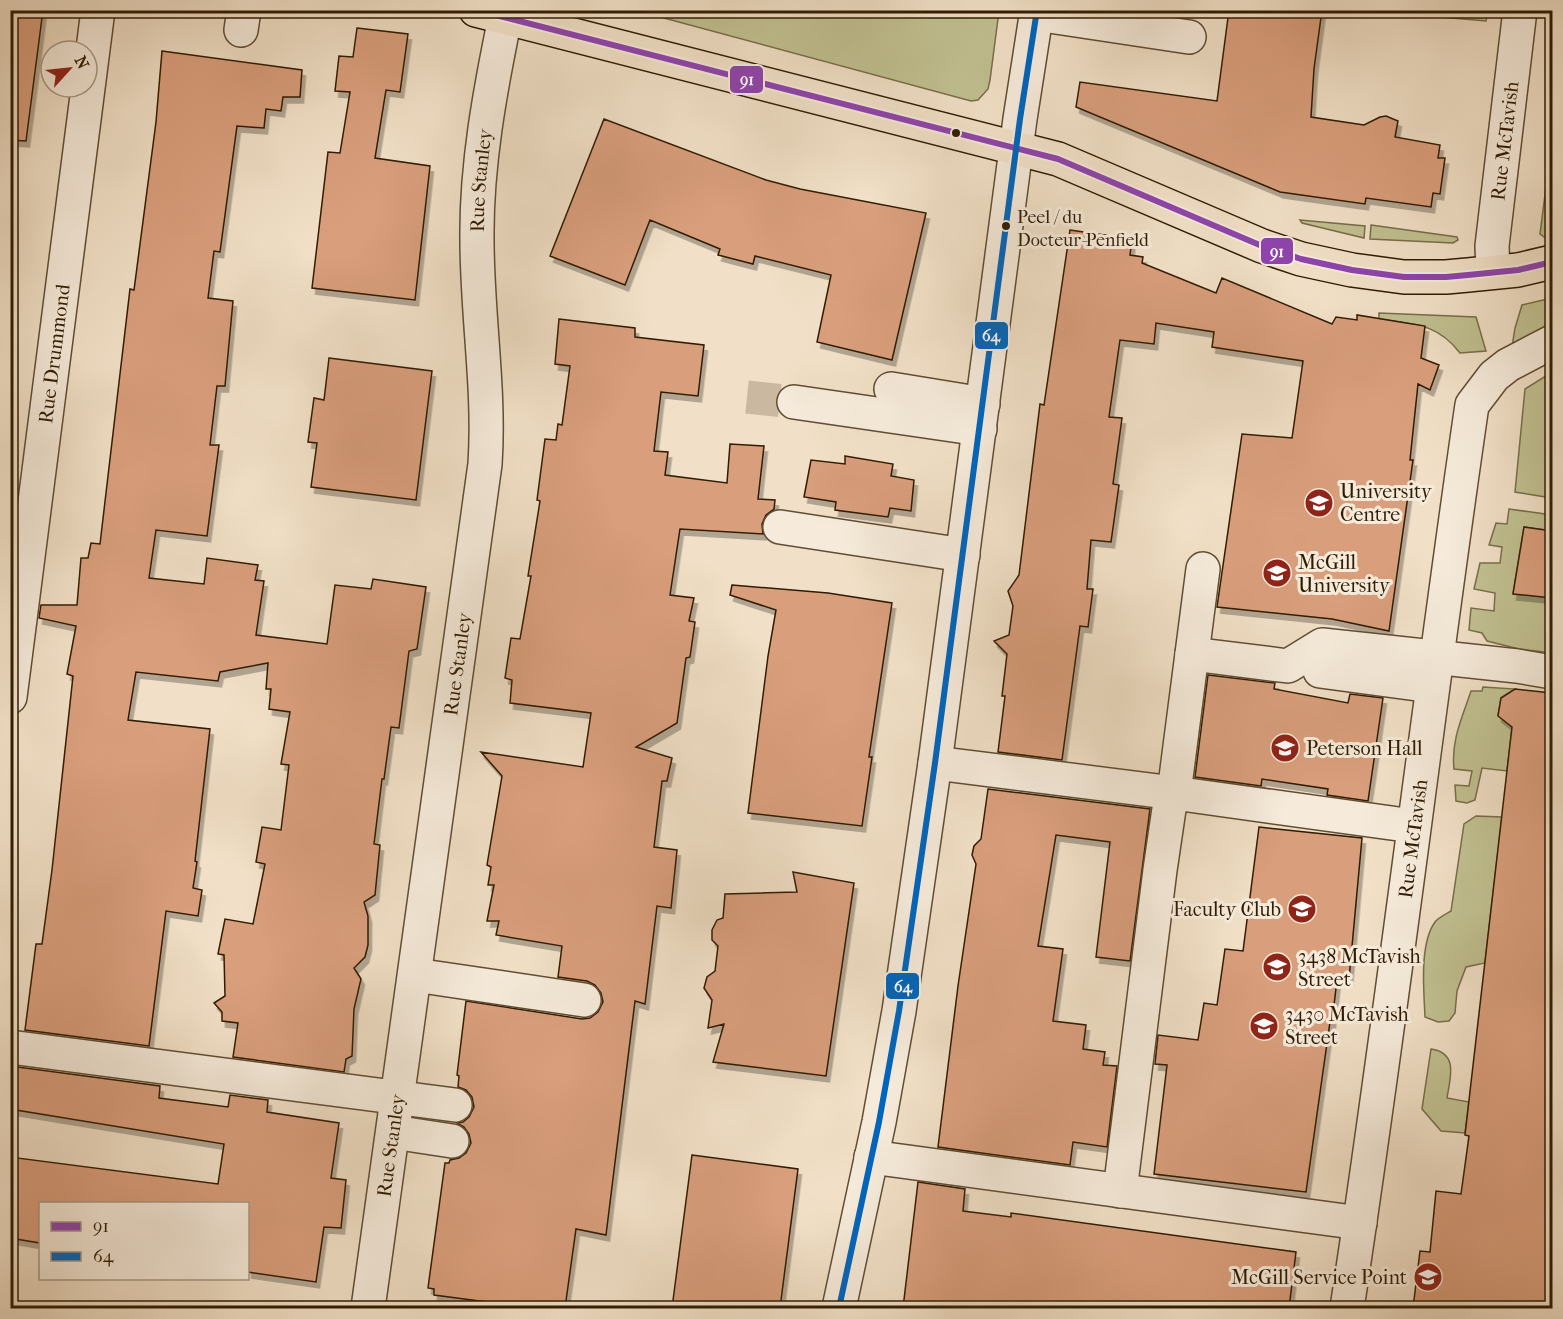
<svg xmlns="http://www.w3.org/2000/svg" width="1563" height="1319" font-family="'IM FELL French Canon',serif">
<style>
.green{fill:#c1c091;stroke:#786e4a;stroke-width:1.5}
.building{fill:#d99e7c;stroke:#301c03;stroke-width:1.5;filter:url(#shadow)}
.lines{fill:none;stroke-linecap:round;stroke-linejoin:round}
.minor-tunnel{stroke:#cab9a0;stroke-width:33;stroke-dasharray:33 16;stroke-linecap:butt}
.minor-casing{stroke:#604d34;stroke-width:36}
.major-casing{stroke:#301c03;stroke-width:36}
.minor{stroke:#f6ebdb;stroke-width:33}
.major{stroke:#f1e0c7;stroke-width:33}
.bus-1-casing{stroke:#f6ebdb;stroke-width:10}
.bus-2-casing{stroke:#f6ebdb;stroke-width:10}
.bus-1{stroke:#8e44ad;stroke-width:6}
.bus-2{stroke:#0065bd;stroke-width:6}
.bus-dot{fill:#301c03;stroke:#f6ebdb;stroke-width:2}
.labels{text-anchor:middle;stroke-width:6;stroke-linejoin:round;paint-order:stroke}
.bus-label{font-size:18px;fill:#301c03;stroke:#f6ebdb;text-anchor:start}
.street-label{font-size:20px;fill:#301c03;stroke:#f6ebdb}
.poi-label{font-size:20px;fill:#301c03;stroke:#f6ebdb;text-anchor:start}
.line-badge{stroke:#f6ebdb;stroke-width:2}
.badge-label{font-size:16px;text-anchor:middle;font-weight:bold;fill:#fff}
</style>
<defs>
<filter id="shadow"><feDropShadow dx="3.5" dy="6" stdDeviation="0" flood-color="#0004"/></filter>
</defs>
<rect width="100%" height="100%" fill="#f1e0c7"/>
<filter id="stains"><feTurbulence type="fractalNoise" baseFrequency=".00333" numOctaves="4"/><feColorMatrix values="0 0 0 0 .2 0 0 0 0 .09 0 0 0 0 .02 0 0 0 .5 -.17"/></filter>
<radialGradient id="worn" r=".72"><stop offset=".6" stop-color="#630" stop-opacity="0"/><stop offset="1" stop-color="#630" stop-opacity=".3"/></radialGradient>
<path class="green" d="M638,11H999L990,80L988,89L978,100L971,101Z
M1369,11L1488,10V11L1486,21Z
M1552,140V236L1544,237L1540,234Z
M1300,220L1365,226L1364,238L1302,223Z
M1371,225L1457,237L1458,240L1453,243L1370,239Z
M1552,298V336L1511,353L1515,328L1522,305Z
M1379,313L1476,317L1486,351L1460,353C1437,323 1413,324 1379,319Z
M1552,372V498L1515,492L1525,389Z
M1509,509L1552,515V531L1524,527L1513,593L1552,598V653L1519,649L1487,641L1482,633L1469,630L1471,608L1494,611L1495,593L1474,589L1480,563H1500L1502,547L1489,545L1496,523L1507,524Z
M1483,687L1515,689L1501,698L1498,715L1512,727L1507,771L1482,768L1475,800L1467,803L1456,801L1455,785L1469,786L1472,771L1454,769C1451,740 1462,718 1471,691H1482Z
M1476,816L1502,817L1485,963L1466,967L1457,991L1455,1013L1449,1021L1438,1022L1425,1017C1424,992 1419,944 1435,922C1438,918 1446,914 1451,911L1464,824Z
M1431,1049C1459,1053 1450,1078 1447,1098L1469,1102L1465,1133L1441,1131L1422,1109Z"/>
<path class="building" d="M10,10H43L26,141L10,140Z
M1229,10H1322L1314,69L1311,117L1364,125L1380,117L1386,116L1398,121L1395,137L1440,145L1438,158H1445L1440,194L1433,193L1431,207L1366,198L1365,204L1280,192L1076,107L1080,82L1217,101Z
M357,28L408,34L400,92L386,90L375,158L430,166L415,300L312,288L328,152L340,153L350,92L335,91L339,56L353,57Z
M162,51L302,70L300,97H283L281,111L266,109L264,128L237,126L220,252L214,251L208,298L233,301L225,386H217L210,445H219L207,536L156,530L149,578L204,584L207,558L258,565L255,580L264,581L256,635L327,644L335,585L371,589L373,579L426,587L417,649L409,651L399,728L391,727L384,779H382L374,844L380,845L375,895L364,902L368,916V945L365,957L354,968L361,979L354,1009L352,1056L346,1059L344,1072L233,1057L238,1023L222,1021V1012L214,1003L225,996L224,955L218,954L225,919L253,924L265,864L256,862L262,827L281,830L289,765L281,764L290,712L269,709L271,689H266L268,663L220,672L218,681L136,672L128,720L210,729L195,861L197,862L193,888L202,890L198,916L166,911L149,1046L25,1030L36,944H42L52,870L73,676L67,674L76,626L39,618L41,605H77L81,558H88L91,543L100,544L130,289L134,290L156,122Z
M604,119L766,180L800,189L926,213L892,360L817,342L831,275L755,256L753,264L718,255L720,249L650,220L625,285L550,256Z
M1070,230L1132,239L1130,255L1143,257L1142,263L1216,293L1222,278L1332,324L1336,317L1357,320V315L1425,326L1421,358L1439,365L1430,390L1418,384L1410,460H1413L1389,631L1332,619L1217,607L1242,434L1292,438L1303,361L1212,347L1214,332L1156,323L1154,344L1120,340L1109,417L1122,418L1113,484L1119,485L1111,542L1091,540L1087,589H1093L1088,627L1080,626L1062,760L998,752L1005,696H1002L1007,654L994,641L1009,635L1013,606L1008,591L1019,575L1040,404L1044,405Z
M559,319L635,328V337L704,345L698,396L661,392L654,451L668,452L665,475L727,483L730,444L764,446L758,499L775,500L774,509L766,515L762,524L763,534L680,529L670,595L694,598L689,621L695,622L690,657L686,658L677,723L636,747L672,758L667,781H662L654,847L677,850L671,908L657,906L645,1004L635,1001L606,1235L576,1229L565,1308H532L434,1295V1289L428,1288L445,1163H449L450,1160L459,1158L466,1153L471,1143L469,1134L464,1127L457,1123L463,1122L469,1117L474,1107L472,1097L466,1090L458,1087L459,1076L457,1075L466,1001L582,1019L590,1018L598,1012L603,1002L601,993L595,985L587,981L558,977L562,946L496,935L499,921H487L494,885H488L491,867L487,865L502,776L481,752L583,767L591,713L510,703L512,680L505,678L511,638L520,639L531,576H528L540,501L537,500L545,439L556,440L558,424L562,425L570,366L555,364Z
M329,358L432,371L416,500L311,487L317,443L308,442L314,398L324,400Z
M845,456L893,464L891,476L914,480L911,511L890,508L888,517L835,510L836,502L804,497L811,460L845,464Z
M1524,527L1552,531V598L1513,594Z
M732,585L828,593L892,603L869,757H872L862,826L748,813L768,656L776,610L730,595Z
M1208,675L1275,683L1274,689L1348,703L1350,694L1383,698L1368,801L1327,795L1328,789L1262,779L1261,786L1195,777Z
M1515,689L1552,693V1308H1413L1420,1251L1430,1252L1436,1191L1461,1194L1469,1136L1465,1135L1512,727L1498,716L1501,698Z
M988,789L1150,809L1130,961L1096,957L1110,842L1056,835L1038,946L1063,949L1053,1021L1086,1025L1083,1049L1105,1052L1103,1065L1117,1066L1107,1147L1073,1142L1070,1165L938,1147L958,986L976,864L972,855L974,846L981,839Z
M1259,827L1362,838L1349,979L1337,980L1332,1022H1330L1306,1192L1154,1174L1167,1065L1155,1064L1158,1035L1198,1040L1204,1003L1217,1005L1225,949L1243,951Z
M793,872L854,883L826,1076L713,1062L724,1024L708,1028L712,1000L704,988L707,977L715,971L718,946L712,940V930L717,920L723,918L725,894L797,892Z
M10,1066L160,1086L159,1098L228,1107L230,1095L268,1100L267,1112L339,1123L331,1178L346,1180L341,1228L324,1227L316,1282L248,1272V1203H40V1243L10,1238V1157L218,1184L224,1144L10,1109Z
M692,1155L798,1169L780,1308H672Z
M918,1182L965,1189L963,1211L1011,1217V1213L1296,1252L1289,1308H903Z"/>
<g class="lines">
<path class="minor-tunnel" d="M747,397L794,402"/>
<g class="minor-casing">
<g id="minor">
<path d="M1036,14L1189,37"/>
<path d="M241,30L244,10"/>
<path id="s1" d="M1493,272L1492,246L1520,10"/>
<path d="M891,389L983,404"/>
<path d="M794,402L980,429"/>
<path d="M780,527L963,555"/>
<path d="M1192,654L1288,666L1322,645L1517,666L1552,672"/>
<path d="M1320,671L1432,686"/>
<path id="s2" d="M10,697L98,10"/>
<path d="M935,763L1174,793L1413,826"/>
<path d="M415,975L584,1000"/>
<path d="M10,1047L455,1105"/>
<path d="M393,1132L452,1141"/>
<path d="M871,1157L1360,1223"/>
<path d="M1120,1191L1160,870L1169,809L1174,793L1203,569"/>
<path id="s3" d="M368,1308L485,464C490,390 477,315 477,240C476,166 490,91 505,18"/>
<path d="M839,1308L879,1122L899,1011L935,763L1020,119L1037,10"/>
<path id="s4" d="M1347,1308C1393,1008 1428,706 1472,405L1494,376L1508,365L1552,342"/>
</g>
</g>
<g class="major-casing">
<path id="major" d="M476,10L1058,159L1262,246L1301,259L1352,270L1404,277H1446L1468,275L1518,270L1552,262"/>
</g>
<use href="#minor" class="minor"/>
<use href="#major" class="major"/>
<g class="bus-1-casing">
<path id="bus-1" d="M476,10L1058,159L1262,246L1301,259L1352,270L1404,277H1446L1468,275L1518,270L1552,262"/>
</g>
<g class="bus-2-casing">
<path id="bus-2" d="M839,1308L879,1122L899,1011L935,763L1020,119L1037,10"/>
</g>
<use href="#bus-1" class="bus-1"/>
<use href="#bus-2" class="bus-2"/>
</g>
<defs>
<g id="university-disc" transform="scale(1.5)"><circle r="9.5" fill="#8f2418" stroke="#f6ebdb"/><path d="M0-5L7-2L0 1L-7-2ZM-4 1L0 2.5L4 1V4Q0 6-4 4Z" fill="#fff"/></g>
</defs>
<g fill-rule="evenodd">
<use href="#university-disc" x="1319" y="503"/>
<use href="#university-disc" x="1277" y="573"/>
<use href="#university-disc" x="1285" y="748"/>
<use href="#university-disc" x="1302" y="909"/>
<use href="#university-disc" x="1277" y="967"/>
<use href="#university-disc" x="1264" y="1026"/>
<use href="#university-disc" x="1428" y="1277"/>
</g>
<g class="bus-dot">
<circle cx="956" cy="133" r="5"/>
<circle cx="1006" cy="226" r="5"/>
</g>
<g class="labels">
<g class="bus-label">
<text x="1017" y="223">Peel / du<tspan x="1017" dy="23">Docteur-Penfield</tspan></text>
</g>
<g class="street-label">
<text dy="7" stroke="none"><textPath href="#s1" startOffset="132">Rue McTavish</textPath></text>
<text dy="7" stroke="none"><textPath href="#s3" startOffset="1136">Rue Stanley</textPath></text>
<text dy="7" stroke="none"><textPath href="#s2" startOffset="346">Rue Drummond</textPath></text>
<text dy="7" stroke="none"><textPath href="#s3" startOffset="650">Rue Stanley</textPath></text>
<text dy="7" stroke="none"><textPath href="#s4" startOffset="474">Rue McTavish</textPath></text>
<text dy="7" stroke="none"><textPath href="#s3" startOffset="164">Rue Stanley</textPath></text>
</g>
<g class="poi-label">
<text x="1340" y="498">University<tspan x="1340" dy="23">Centre</tspan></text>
<text x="1298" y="569">McGill<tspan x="1298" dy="23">University</tspan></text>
<text x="1306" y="755">Peterson Hall</text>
<text x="1281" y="916" text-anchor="end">Faculty Club</text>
<text x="1298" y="963">3438 McTavish<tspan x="1298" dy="23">Street</tspan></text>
<text x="1285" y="1021">3430 McTavish<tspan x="1285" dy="23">Street</tspan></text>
<text x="1407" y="1284" text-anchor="end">McGill Service Point</text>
</g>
</g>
<g class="line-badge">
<rect x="729" y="65" width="35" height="29" rx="6" fill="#8e44ad"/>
<rect x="1260" y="237" width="34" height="28" rx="6" fill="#8e44ad"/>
<rect x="974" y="321" width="35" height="29" rx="6" fill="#0065bd"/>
<rect x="885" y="972" width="35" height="28" rx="6" fill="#0065bd"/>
</g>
<g class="badge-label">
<text x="747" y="85">91</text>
<text x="1277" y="257">91</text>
<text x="991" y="341">64</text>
<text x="903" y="992">64</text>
</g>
<rect width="1563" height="1319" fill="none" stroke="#f1e0c7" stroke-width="36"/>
<rect x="12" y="12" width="1539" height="1295" fill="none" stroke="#301c03" stroke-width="3"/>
<rect x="18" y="18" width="1527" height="1283" fill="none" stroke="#301c03" stroke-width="1.5"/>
<rect x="39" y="1202" width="210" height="78" fill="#f6ebdb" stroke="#a79885" stroke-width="1.5"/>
<rect x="51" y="1222" width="30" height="9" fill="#8e44ad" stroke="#a79885" stroke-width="1.5"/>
<text x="93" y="1232" font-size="18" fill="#301c03">91</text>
<rect x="51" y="1252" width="30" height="9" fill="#0065bd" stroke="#a79885" stroke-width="1.5"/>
<text x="93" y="1262" font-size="18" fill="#301c03">64</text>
<g transform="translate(69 69) rotate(63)"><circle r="28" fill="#f6ebdb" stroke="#a79885" stroke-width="1.5"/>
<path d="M0-4.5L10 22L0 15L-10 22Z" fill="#8f2418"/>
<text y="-9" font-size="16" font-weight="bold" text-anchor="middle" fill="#301c03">N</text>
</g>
<rect width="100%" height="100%" filter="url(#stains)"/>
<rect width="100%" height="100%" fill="url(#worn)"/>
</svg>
